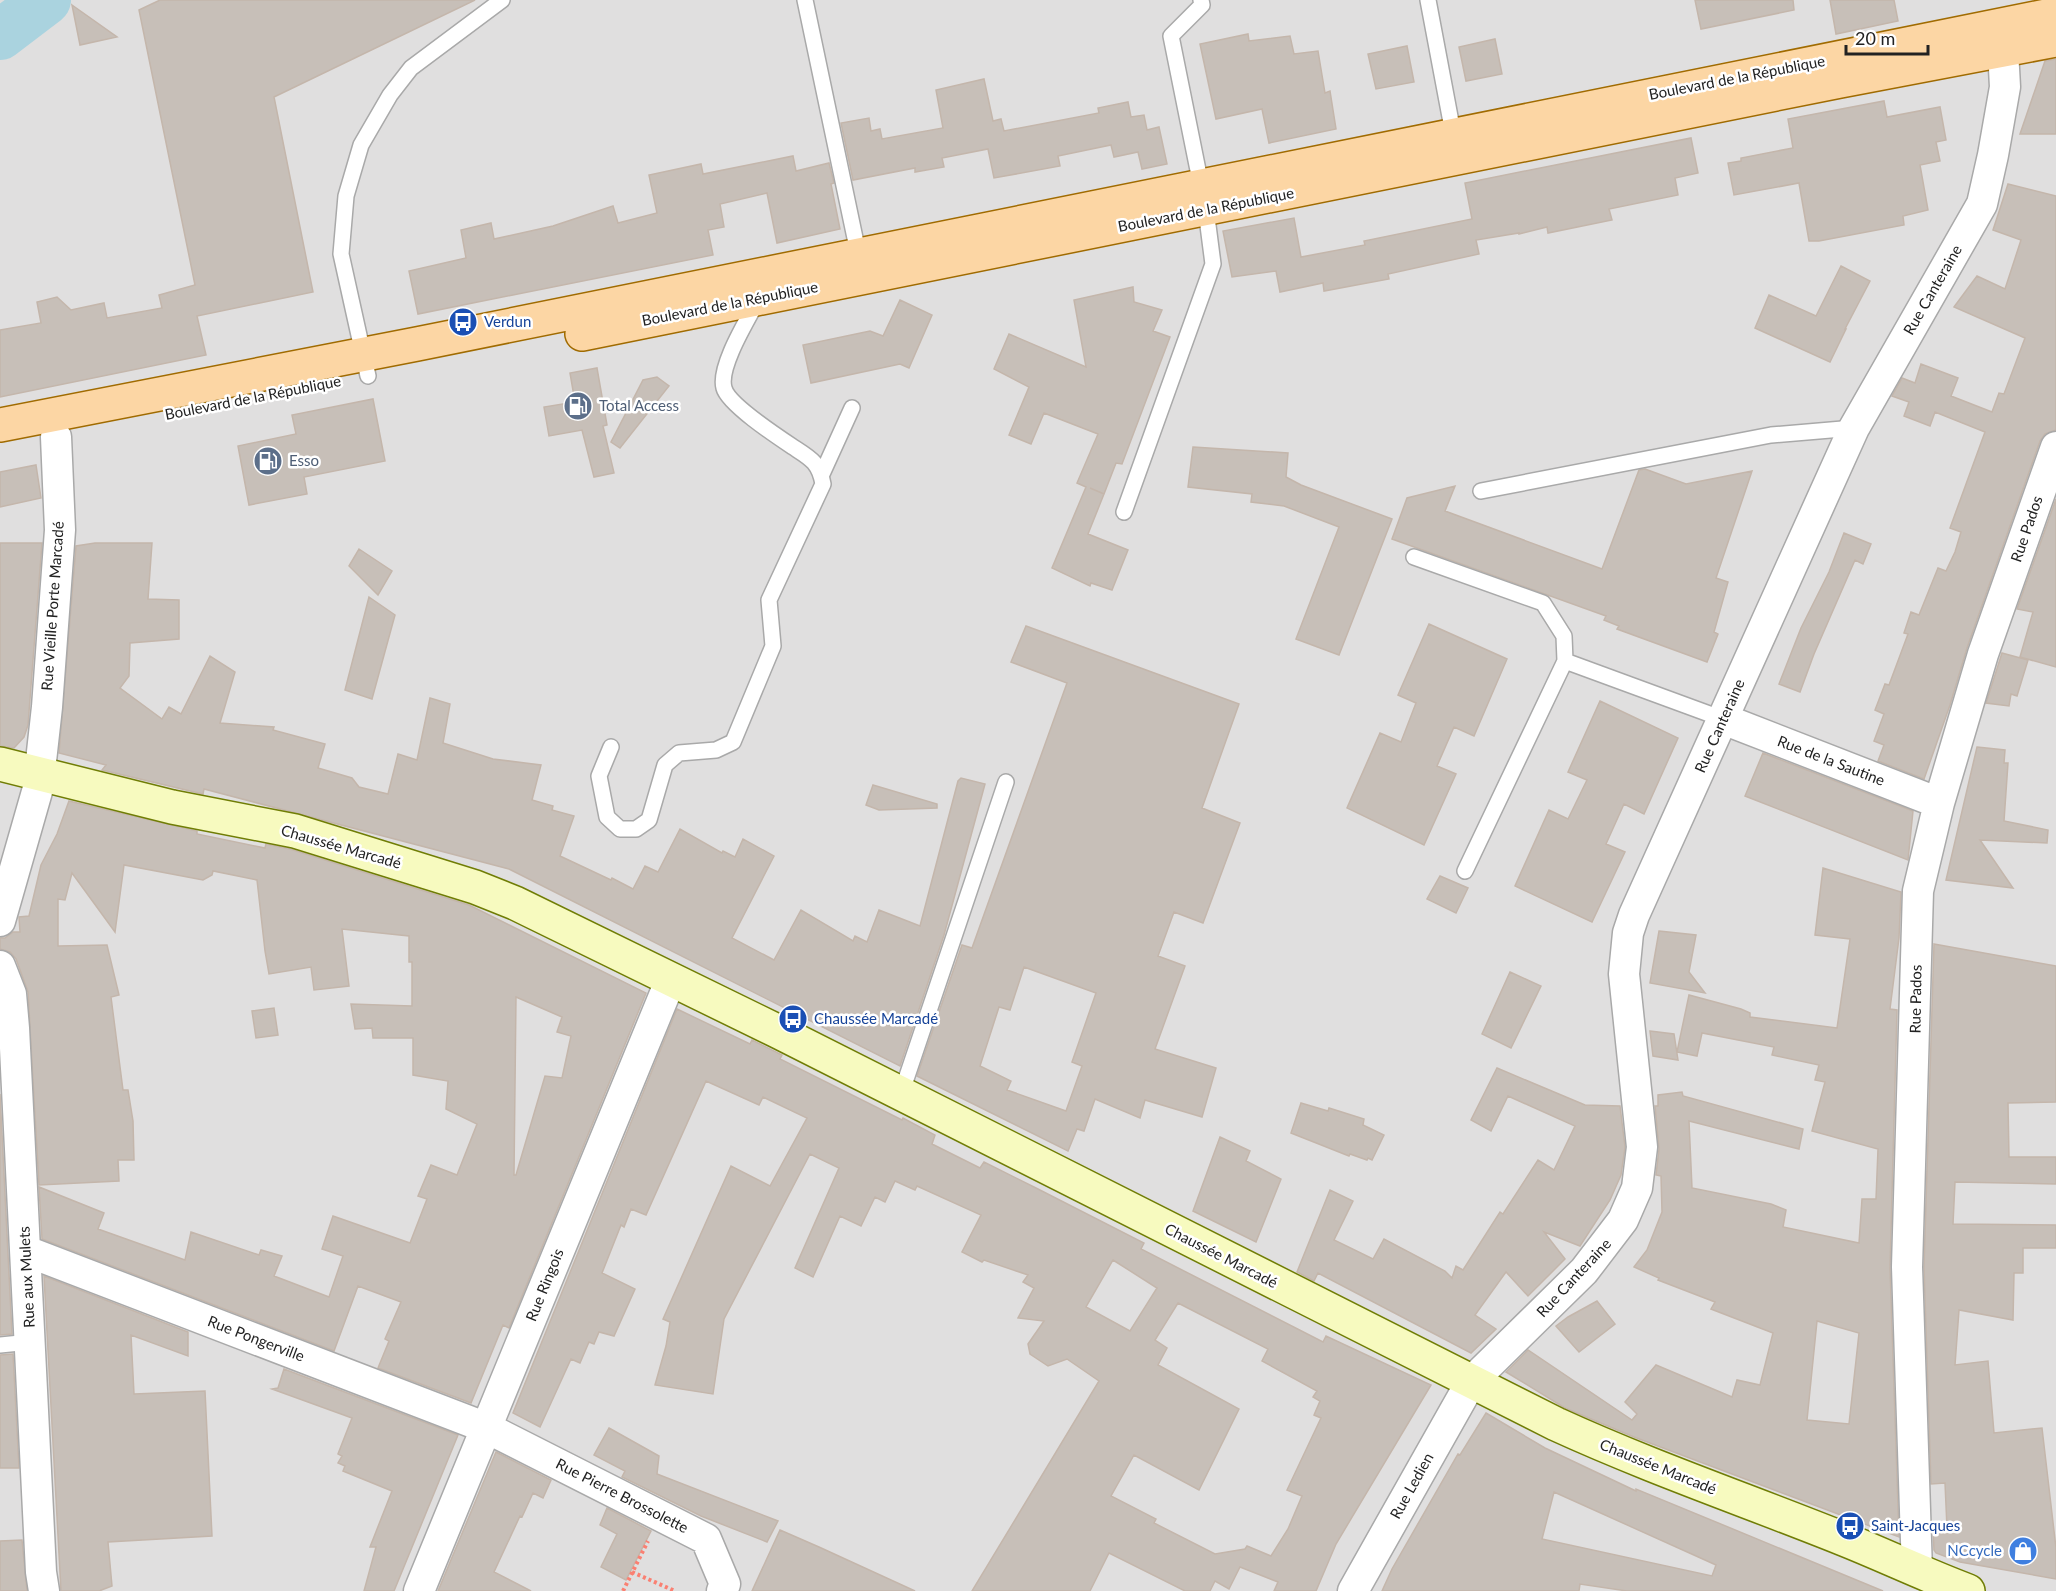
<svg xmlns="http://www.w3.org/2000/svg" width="2056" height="1591" font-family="Lato,sans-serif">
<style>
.residential{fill:#e0dfdf}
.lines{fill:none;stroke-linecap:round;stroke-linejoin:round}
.river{stroke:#aad3df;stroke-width:50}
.building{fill:#c7bfb8;stroke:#c4b6ab;stroke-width:1.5;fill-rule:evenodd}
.lane-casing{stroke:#a9a9a9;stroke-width:18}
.street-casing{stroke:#a9a9a9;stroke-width:33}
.secondary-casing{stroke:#707d05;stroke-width:36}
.primary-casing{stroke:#a06b00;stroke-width:36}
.path{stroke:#fa8072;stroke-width:4;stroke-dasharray:3 3;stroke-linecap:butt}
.lane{stroke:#fff;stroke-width:15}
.street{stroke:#fff;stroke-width:30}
.secondary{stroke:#f7fabf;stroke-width:33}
.primary{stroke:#fcd6a4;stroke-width:33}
.labels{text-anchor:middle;stroke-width:5;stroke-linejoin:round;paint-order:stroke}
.street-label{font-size:15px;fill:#222;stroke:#fff}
.transit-label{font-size:15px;fill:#164399;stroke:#fff;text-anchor:start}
.service-label{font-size:15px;fill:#4e5e75;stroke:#fff;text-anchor:start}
.shop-label{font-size:15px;fill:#366cbe;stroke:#fff;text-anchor:end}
</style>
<rect width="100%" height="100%" fill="#f2efe9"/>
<path class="residential" d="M0,0H2056V1591H0Z"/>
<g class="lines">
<path class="river" d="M0,35L46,0"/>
</g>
<path class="building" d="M160,0H475L274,97L313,292L197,316L206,355L0,397V330L41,323L37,302L57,297L71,310L104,303L107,318L162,308L159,295L195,285L139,10Z
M1695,0H1793L1794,10L1701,29Z
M1830,0H1894L1898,21L1836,34Z
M72,5L117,37L80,45Z
M1248,34L1249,41L1290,36L1294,54L1318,51L1325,93L1330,91L1336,129L1269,143L1262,109L1216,119L1200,44Z
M1495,39L1502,74L1466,81L1459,47Z
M1407,46L1414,82L1376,89L1368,54Z
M2056,59V134H2020L2045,61Z
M984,79L993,121L1001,119L1004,131L1099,113L1098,108L1128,102L1131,117L1144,115L1147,130L1159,127L1167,164L1142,169L1138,152L1114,157L1111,145L1058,156L1060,166L994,178L988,149L942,158L944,167L915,172V168L853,180L841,123L869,118L871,131L880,129L882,139L943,128L936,90Z
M1884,101L1887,117L1940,107L1946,140L1936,142L1940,161L1920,165L1928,210L1903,216L1904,225L1819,241H1809L1799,183L1734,195L1728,163L1741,161V158L1793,148L1788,119Z
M1691,138L1698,173L1675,178L1678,195L1609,209L1612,220L1548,233L1547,227L1519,234V233L1476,240L1479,254L1388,274L1389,279L1324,291L1323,283L1280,292L1276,271L1232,277L1223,231L1294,218L1301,257L1365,245L1364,241L1472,219L1465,183Z
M793,156L796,171L829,163L834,183L831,184L840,229L777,243L767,193L720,204L724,227L708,230L713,255L418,314L409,271L466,258L461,230L491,223L494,239L553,226L613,206L618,223L657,213L649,175L701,164L703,174Z
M2008,184L2056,196V430L2045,434L2040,441L1967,648L1950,705L1924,779L1878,761L1884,745L1874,741L1884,714L1875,710L1885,684L1889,685L1908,634L1904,633L1911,612L1919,615L1938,568L1946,571L1955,552L1961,532L1950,528L1985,432L1935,412L1930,426L1904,416L1909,402L1892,396L1902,378L1915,383L1921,364L1958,378L1951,396L1992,412L1999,393L2004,394L2025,338L1954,307L1977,276L2005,289L2021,240L1993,230Z
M1841,266L1870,281L1845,329H1846L1830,362L1755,328L1769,295L1816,316Z
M1133,287L1134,302L1162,310L1153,331L1170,337L1122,464L1116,463L1104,494L1090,488L1104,494L1088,534L1128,550L1112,590L1091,583L1090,586L1052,568L1086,487L1077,483L1098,434L1044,413L1031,444L1009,435L1029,387L994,369L1009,334L1086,367L1074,300Z
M900,300L932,315L909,368L900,364L811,383L803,345L870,331L883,336Z
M597,368L607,425L603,426L614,473L594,477L582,430L549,436L544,407L575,402L570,373Z
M657,377L669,386L620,448L611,442L643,380Z
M373,399L385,461L304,477L307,494L249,505L238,446L296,434L292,415Z
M1193,447L1288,453L1286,477L1301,485L1392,519L1339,655L1296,639L1339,527L1284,506L1251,502L1252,494L1188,487Z
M36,465L41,498L0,507V472Z
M1645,469L1686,484L1752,471L1716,578L1728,582L1714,632L1718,634L1707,662L1617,629L1619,626L1604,620L1606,616L1392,539L1407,498L1455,486L1445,511L1602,569L1639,470Z
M2056,499V667L2020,657L2033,612L2017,609Z
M1844,533L1871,544L1863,564L1855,560L1814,654L1800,692L1779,684L1801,628L1829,572Z
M0,543H42L28,725L24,737L14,748L0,746Z
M95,543H152L148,599L179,600V639L130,643L129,676L120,688L162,719L169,707L181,714L210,656L235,672L220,723L274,727L273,730L325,744L318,768L352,778L359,787L388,794L398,754L417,760L430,698L450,704L443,743L493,759L541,765L532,800L553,806L552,810L574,816L560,856L611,880L612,878L633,889L645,866L658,872L680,829L722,853L723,851L735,857L743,839L774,856L732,938L774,960L801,910L853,941L855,936L867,942L879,910L920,926L958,781L961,778L985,784L944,935L900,1066L509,869L204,789L203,794L102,770L106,765L59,753L76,546Z
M359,549L392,571L378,595L349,566Z
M369,597L395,615L372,699L345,690Z
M1429,624L1507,659L1474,736L1454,727L1437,766L1456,774L1424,845L1347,808L1380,733L1401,742L1416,703L1398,695Z
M1026,626L1239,704L1202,808L1240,823L1203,923L1174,912L1158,956L1185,966L1155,1049L1216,1068L1202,1117L1145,1100L1140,1118L1095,1099L1084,1131L1077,1129L1068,1151L917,1076L962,945L972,948L1067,683L1011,662ZM1024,967L1096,993L1072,1062L1082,1066L1066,1111L1007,1090L1011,1081L980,1066L999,1007L1010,1010Z
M2002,653L2028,660L2017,696L2011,694L2009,706L1986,703Z
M1600,701L1678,738L1644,814L1624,804L1606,844L1625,852L1592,922L1515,886L1549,810L1568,819L1587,780L1568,772Z
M1977,747L2005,750L2004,763H2008L2004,821L2048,830L2047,843L1980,840L2013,888L1946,880Z
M1763,753L1913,811L1908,860L1745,796Z
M873,785L937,804V808L879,810L866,805Z
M69,801L197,831V834L265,848L266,844L290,849L469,905L646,993L509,1328L503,1325L471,1403L378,1368L389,1341L385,1339L401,1302L358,1286L334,1351L42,1239L39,1187L104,1213L98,1229L185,1260L191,1232L259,1255L261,1250L282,1256L274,1276L329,1297L343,1256L322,1249L333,1216L410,1243L427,1199L418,1196L431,1165L457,1175L477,1124L446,1109L448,1081L413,1075V1038H373L372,1028L355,1029L351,1004L412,1006V962H409V936L342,929L349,986L314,990L311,967L269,974L265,951L257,880L213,871L212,875L203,880L124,865L115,932L72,873L65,900L58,899V946L107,945L119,995L111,997L123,1090H128L133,1121L134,1160H118L119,1181L39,1185L28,992L16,959L10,952L0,949V938H5L13,932H20L19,917L29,916L41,865L57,834ZM516,997L562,1017L557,1032L571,1036L562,1078L545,1076L516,1175H514Z
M1823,868L1901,892L1899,938L1890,1009L1897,1010L1890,1268L1899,1537L1634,1437L1565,1408L1506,1372L1528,1350L1632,1420L1637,1414L1625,1402L1656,1365L1732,1397L1737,1380L1760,1385L1773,1333L1711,1309L1715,1302L1658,1280L1659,1278L1634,1267L1647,1250L1662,1212L1661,1176L1656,1175L1659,1149L1655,1106H1658V1095L1682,1092L1683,1096L1803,1129L1799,1149L1689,1121L1692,1188L1771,1204L1786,1210L1783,1227L1859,1243L1862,1199H1876L1878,1149L1812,1131L1825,1082L1815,1080L1819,1065L1772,1055L1774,1047L1702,1033L1697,1056L1677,1052L1689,995L1741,1009L1750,1013V1017L1837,1028L1850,939L1815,935ZM1817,1321L1859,1333L1849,1424L1807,1420Z
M1440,876L1468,888L1456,913L1427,899Z
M1659,931L1696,935L1689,972L1705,993L1650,983Z
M1934,944L2056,966V1102L2008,1103L2009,1157H2056V1184L1955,1182L1953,1224L2056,1225V1248H2023V1273H2014L2013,1320L1959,1310L1955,1365L1988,1361L1994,1433L2042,1428L2056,1548V1579L1960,1562L1936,1553L1934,1550L1933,1528H1947L1945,1483L1931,1484L1924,1267Z
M1510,972L1541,986L1511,1048L1482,1034Z
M274,1008L278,1035L256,1038L252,1011Z
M677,1009L750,1044L752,1040L782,1055L780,1059L902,1120L903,1118L935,1135L932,1144L980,1168L984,1162L1036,1188L1144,1243L1141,1249L1323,1342L1326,1336L1431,1385L1336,1544L1316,1591H1274L1278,1582L1240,1567L1229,1589L1215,1581L1210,1591H1185L1109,1553L1090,1591H972L1099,1381L1067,1359L1048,1366L1030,1354L1028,1344L1044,1321L1018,1318L1034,1288L1023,1282L1028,1275L984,1260L982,1262L962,1252L981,1215L917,1186L915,1190L895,1181L885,1202L875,1197L861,1226L840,1216L813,1277L795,1268L839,1168L810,1154L724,1319L713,1394L655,1385L666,1346L670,1322L663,1319L731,1166L770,1186L807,1118L763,1097L759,1105L706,1081L646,1215L631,1209L624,1227L621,1225L602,1273L635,1289L614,1336L599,1332L594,1344L589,1342L580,1363L571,1359L540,1427L513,1413ZM1113,1260L1157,1288L1130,1331L1086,1307ZM1178,1303L1268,1349L1262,1361L1317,1391L1313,1397L1320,1401L1314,1415L1321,1418L1287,1490L1302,1496L1288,1529L1271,1556L1247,1546L1245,1549L1215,1554L1154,1523L1156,1519L1111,1496L1134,1455L1199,1490L1239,1409L1158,1365L1167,1348L1155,1340Z
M1650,1031L1674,1034L1678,1060L1653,1056Z
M1497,1068L1585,1105L1620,1106L1625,1147L1621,1175L1610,1200L1580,1246L1544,1232L1565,1259L1528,1296L1506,1272L1475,1315L1496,1329L1471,1353L1318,1273L1314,1281L1297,1272L1330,1190L1353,1201L1334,1240L1373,1259L1384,1239L1445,1271L1452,1278L1456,1266L1463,1270L1500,1212L1503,1214L1538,1160L1554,1170L1575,1126L1508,1096L1491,1131L1471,1120Z
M0,1094L12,1334L0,1335Z
M1301,1103L1328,1111L1329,1108L1364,1119L1363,1125L1384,1135L1372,1160L1368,1158L1367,1160L1350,1154L1349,1156L1291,1133Z
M1220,1137L1250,1151L1246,1161L1281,1179L1256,1242L1193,1211Z
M44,1276L188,1332V1356L131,1335L134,1394L205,1391L212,1536L108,1542L112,1586L99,1591H61Z
M1597,1301L1615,1324L1579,1352L1556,1326L1568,1317Z
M13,1354L19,1468H0V1355Z
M284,1369L458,1435L394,1591H364L376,1547H370L392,1491L343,1471L345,1466L338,1463L342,1456L338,1454L352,1418L272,1389L278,1388Z
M1486,1413L1545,1448L1636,1491V1489L1883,1591H1627L1580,1584L1579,1591H1382L1392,1569L1458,1454L1460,1455ZM1554,1492L1716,1565L1712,1576L1542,1539Z
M609,1428L659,1456L657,1474L778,1521L767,1542L701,1516L622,1477L625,1471L594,1455Z
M496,1452L551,1480L543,1498L533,1493L522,1517L520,1516L494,1572L531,1591H438Z
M607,1508L651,1531L626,1580L601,1567L617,1534L600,1525Z
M780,1530L819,1547L915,1591H752Z
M22,1540L27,1591H0V1541Z"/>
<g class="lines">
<g class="lane-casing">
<path id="lane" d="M805,0L859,257
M1428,0L1454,138
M368,376L341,254L346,196L361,145L390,95L411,68L502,0
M822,474L852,408
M1481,491L1771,435L1854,428
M1124,512L1213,264L1206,210L1171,36L1202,5L1201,0
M1414,557L1543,603L1564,636L1565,661
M611,747L599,776L607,817L620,829H636L649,820L665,765L679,753L716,750L733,742L773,646L769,600L823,484C819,462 810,458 793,447C778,437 728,404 724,388C718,367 748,319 758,300
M1465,871L1565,661L1723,719
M901,1094L1006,782
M0,1345L30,1342"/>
</g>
<g class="street-casing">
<path id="street" d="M1723,719L1939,803
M0,921L38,788L47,707L60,530L56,437
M0,966L11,994L14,1028L41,1572L44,1591
M26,1251L487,1428L706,1539L725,1584L722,1591
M1917,1571L1907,1267L1918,891L1939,803L1983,654L2056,447
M419,1591L671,979
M1353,1591L1471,1382L1584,1271L1623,1220L1637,1188L1642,1147L1624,974L1628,933L1634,915L1854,428L1982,204L1993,155L2005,87L2003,50"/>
</g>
<g class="secondary-casing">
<path id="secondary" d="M0,764L172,807L295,831L475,887L515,903L779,1032L1556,1424C1650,1467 1746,1500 1841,1538C1884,1555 1925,1575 1968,1591"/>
</g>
<g class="primary-casing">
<path id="primary" d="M582,334L1840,81L2056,40
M0,425L417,344L2056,14"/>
</g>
<path class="path" d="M632,1572L675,1591
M623,1591L648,1541"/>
<use href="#lane" class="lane"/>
<use href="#street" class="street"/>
<use href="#secondary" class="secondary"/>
<use href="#primary" class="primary"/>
</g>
<defs>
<g id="bus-disc" transform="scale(1.5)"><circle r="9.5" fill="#1a4fb4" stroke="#fff"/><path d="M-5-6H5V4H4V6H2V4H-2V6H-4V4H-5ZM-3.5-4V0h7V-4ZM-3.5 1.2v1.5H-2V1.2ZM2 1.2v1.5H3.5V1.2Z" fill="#fff"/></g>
<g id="fuel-disc" transform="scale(1.5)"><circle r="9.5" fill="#5c6f8a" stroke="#fff"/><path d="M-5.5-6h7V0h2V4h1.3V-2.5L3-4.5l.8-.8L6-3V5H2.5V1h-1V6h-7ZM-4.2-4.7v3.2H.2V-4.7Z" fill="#fff"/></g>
<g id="shop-disc" transform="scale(1.5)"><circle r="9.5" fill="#3f7fe0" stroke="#fff"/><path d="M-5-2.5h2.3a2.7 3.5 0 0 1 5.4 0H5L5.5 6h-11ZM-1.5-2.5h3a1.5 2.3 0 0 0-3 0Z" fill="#fff"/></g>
</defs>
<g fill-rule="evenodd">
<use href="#bus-disc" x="463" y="322"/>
<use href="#fuel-disc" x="578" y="406"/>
<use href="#fuel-disc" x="268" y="461"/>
<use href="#bus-disc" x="793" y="1019"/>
<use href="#bus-disc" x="1850" y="1526"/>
<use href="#shop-disc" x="2023" y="1551"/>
</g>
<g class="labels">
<g class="street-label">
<text transform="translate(1737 78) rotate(-11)" y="5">Boulevard de la République</text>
<text transform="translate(1206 210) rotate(-11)" y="5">Boulevard de la République</text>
<text transform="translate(1933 290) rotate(-60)" y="5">Rue Canteraine</text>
<text transform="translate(730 304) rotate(-11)" y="5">Boulevard de la République</text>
<text transform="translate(253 398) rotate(-11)" y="5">Boulevard de la République</text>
<text transform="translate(2027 529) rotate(-71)" y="5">Rue Pados</text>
<text transform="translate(53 606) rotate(-86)" y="5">Rue Vieille Porte Marcadé</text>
<text transform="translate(1720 726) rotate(-66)" y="5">Rue Canteraine</text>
<text transform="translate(1831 761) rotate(21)" y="5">Rue de la Sautine</text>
<text transform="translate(341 847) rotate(16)" y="5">Chaussée Marcadé</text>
<text transform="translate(1916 999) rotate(-89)" y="5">Rue Pados</text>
<text transform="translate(1221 1256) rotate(27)" y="5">Chaussée Marcadé</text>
<text transform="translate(27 1277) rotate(-93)" y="5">Rue aux Mulets</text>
<text transform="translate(1574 1278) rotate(-47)" y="5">Rue Canteraine</text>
<text transform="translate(545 1285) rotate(-68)" y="5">Rue Ringois</text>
<text transform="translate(256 1339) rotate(21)" y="5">Rue Pongerville</text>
<text transform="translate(1658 1467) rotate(22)" y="5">Chaussée Marcadé</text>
<text transform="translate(1412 1486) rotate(-61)" y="5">Rue Ledien</text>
<text transform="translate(622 1496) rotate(27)" y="5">Rue Pierre Brossolette</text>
</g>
<g class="transit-label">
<text x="484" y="327">Verdun</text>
<text x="814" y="1024">Chaussée Marcadé</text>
<text x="1871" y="1531">Saint-Jacques</text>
</g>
<g class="service-label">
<text x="599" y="411">Total Access</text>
<text x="289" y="466">Esso</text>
</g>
<g class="shop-label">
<text x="2002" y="1556">NCcycle</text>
</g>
</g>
<path d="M1846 45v9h82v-9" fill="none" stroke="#222222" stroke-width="3"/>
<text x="1855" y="45" font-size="18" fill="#222222" stroke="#ffffff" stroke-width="4.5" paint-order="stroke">20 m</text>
</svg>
